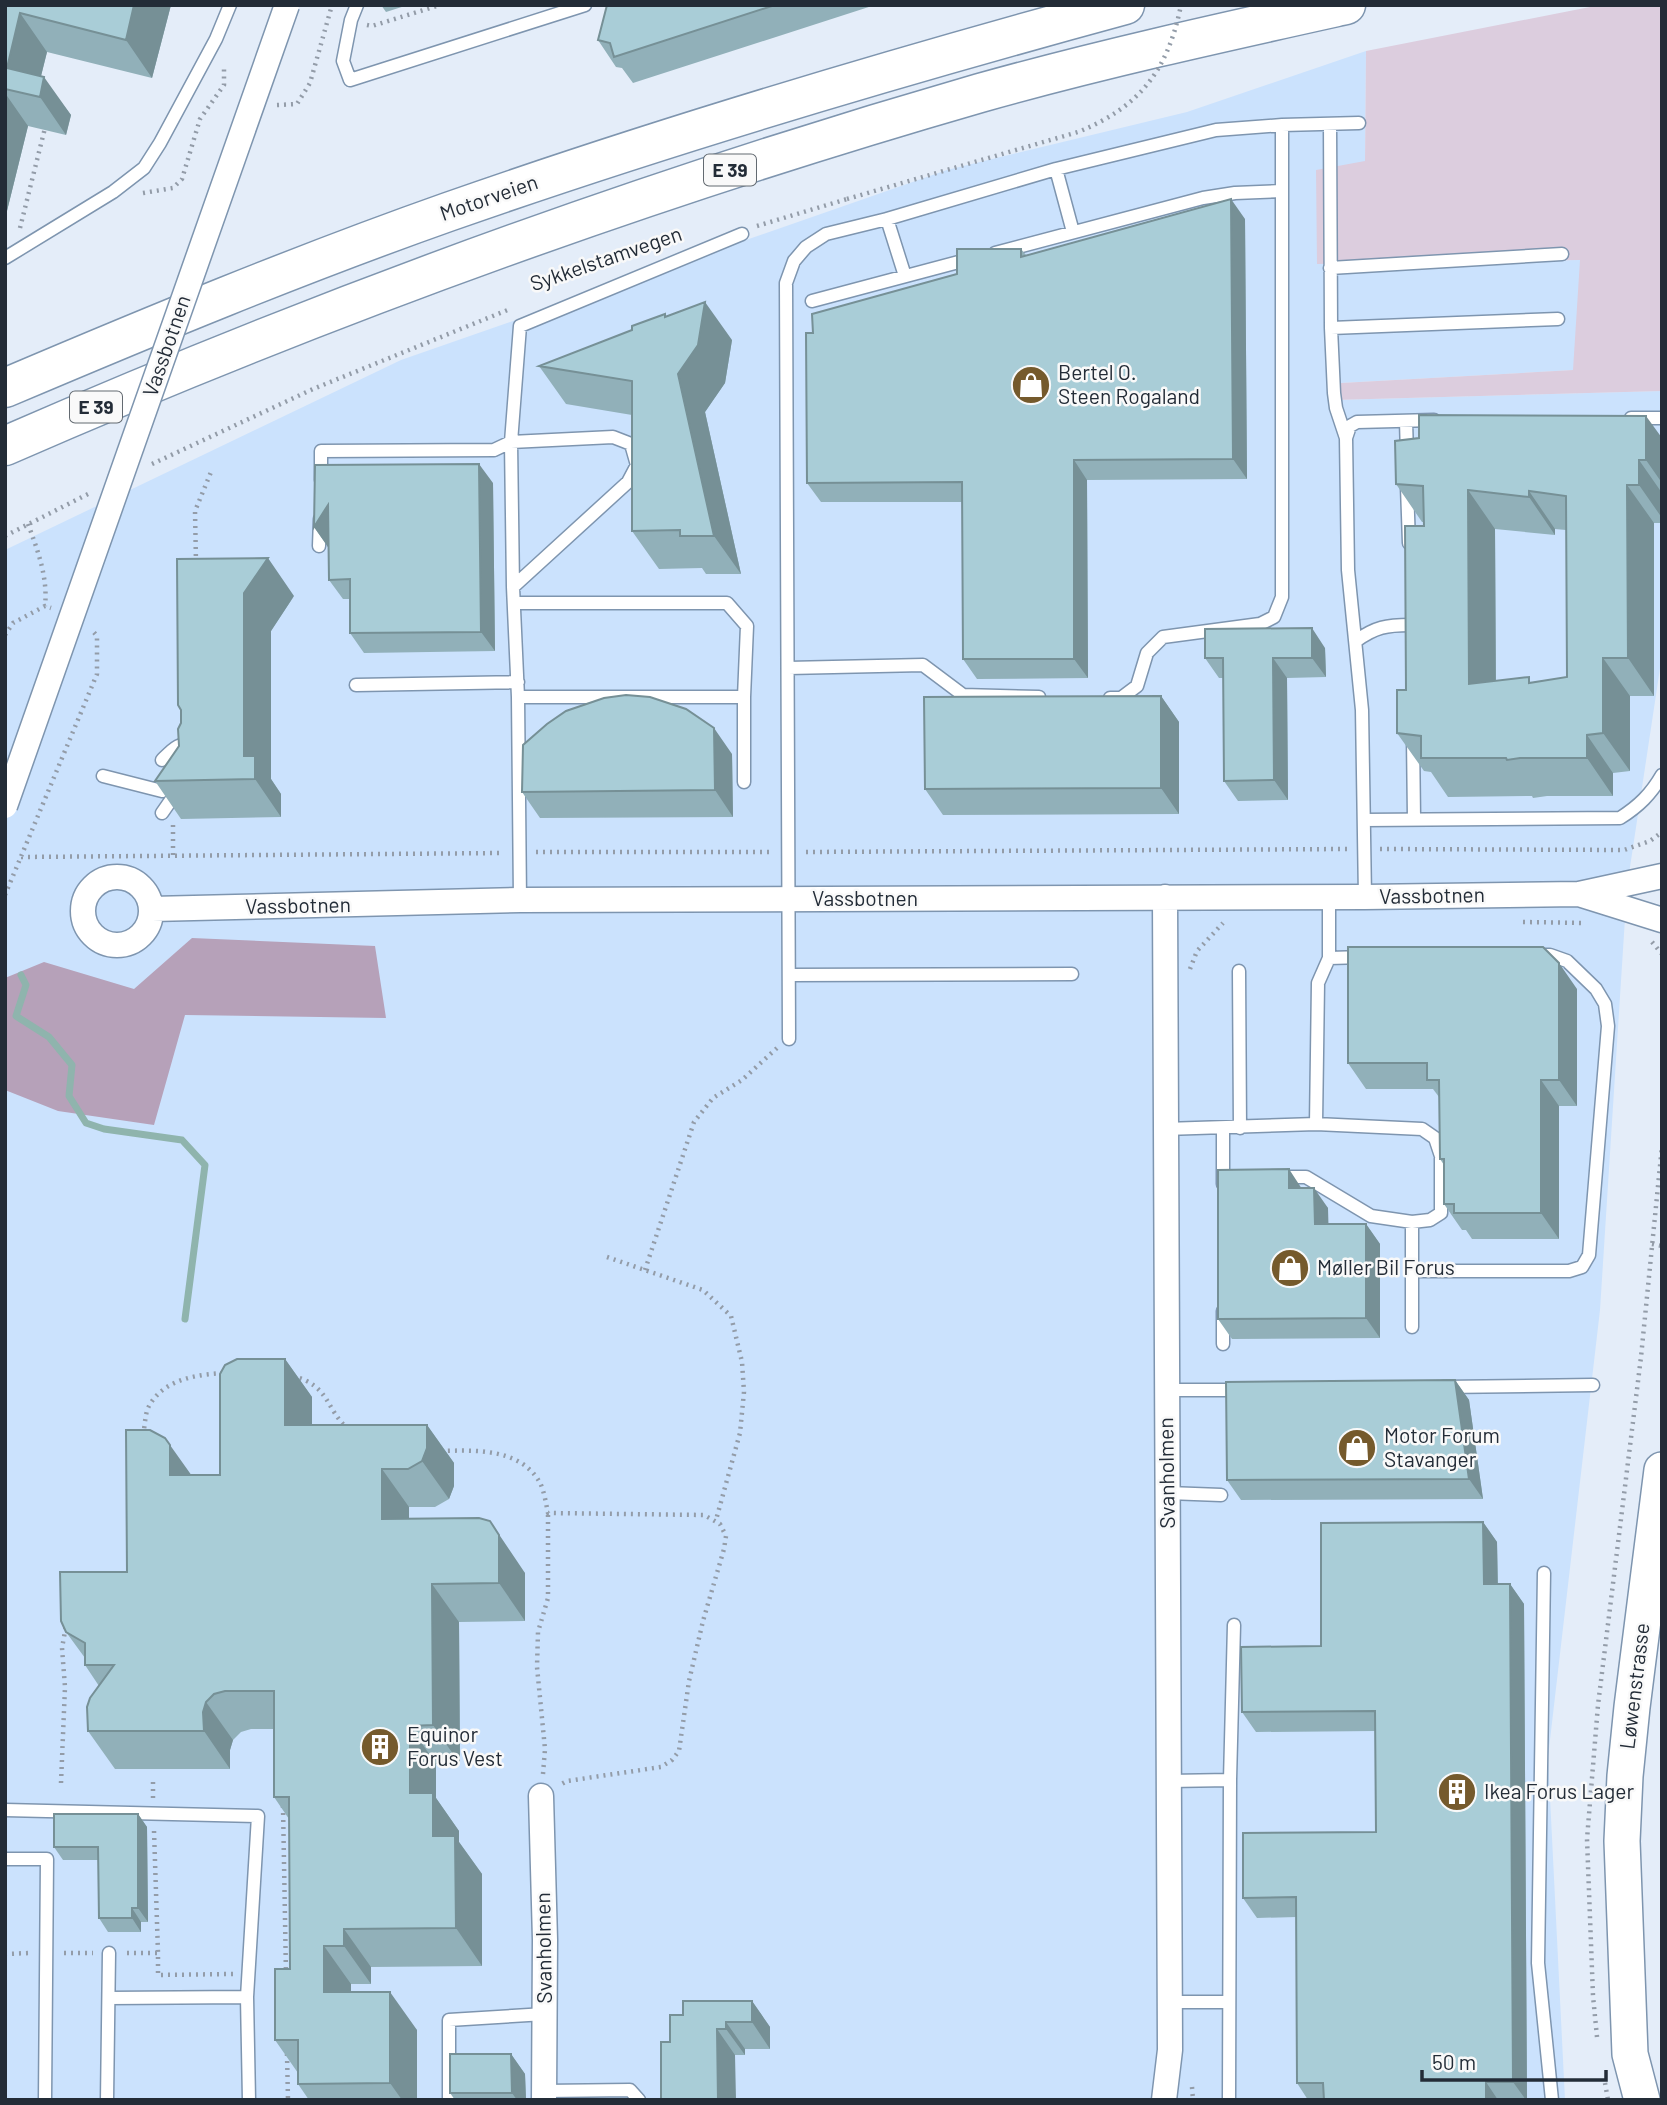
<svg xmlns="http://www.w3.org/2000/svg" width="1667" height="2105" font-family="Barlow,sans-serif">
<style>
.built{fill:#cbe2fd}
.green{fill:#dccdde}
.forest{fill:#b6a1b9}
.lines{fill:none;stroke-linecap:round;stroke-linejoin:round}
.stream{stroke:#8fb4ad;stroke-width:7}
.lane-casing{stroke:#7e95af;stroke-width:15}
.street-casing{stroke:#7e95af;stroke-width:27}
.secondary-casing{stroke:#7e95af;stroke-width:38}
.highway-casing{stroke:#7e95af;stroke-width:41}
.path{stroke:#939ca8;stroke-width:4.5;stroke-dasharray:2 5;stroke-linecap:butt}
.lane{stroke:#fff;stroke-width:12}
.street{stroke:#fff;stroke-width:24}
.secondary{stroke:#fff;stroke-width:35}
.highway{stroke:#fff;stroke-width:38}
.street-bridge-casing{stroke:#7e95af;stroke-width:27;stroke-linecap:butt}
.path-bridge{stroke:#939ca8;stroke-width:4.5;stroke-dasharray:2 5;stroke-linecap:butt}
.street-bridge{stroke:#fff;stroke-width:24}
.wall{fill:#91b0b9;fill-rule:evenodd}
.shaded-wall{fill:#769096}
.building{fill:#a9cdd7;stroke:#769096;stroke-width:2;fill-rule:evenodd}
.labels{text-anchor:middle;stroke-width:5;stroke-linejoin:round;paint-order:stroke}
.shield{fill:#f9f9f9;stroke:#636a71;stroke-width:2}
.shield-label{font-size:19px;font-weight:bold;fill:#232c37}
.street-label{font-size:21px;fill:#232c37;stroke:#f9f9f9}
.poi-label{font-size:21px;fill:#232c37;stroke:#f9f9f9;text-anchor:start}
</style>
<rect width="100%" height="100%" fill="#e4edf9"/>
<path class="built" d="M1366,51L1365,162L1317,263L1581,260L1574,370L1341,383L1334,400L1662,391V655L1627,887L1600,1310L1548,1757L1565,2100H5V550L401,360L947,170L1187,112Z"/>
<path class="green" d="M1600,5H1662V391L1334,400L1341,383L1573,370L1580,260L1317,264L1316,170L1365,161L1366,51Z"/>
<path class="forest" d="M192,938L375,946L386,1018L185,1015L154,1125L58,1111L5,1090V978L44,962L134,989Z"/>
<g class="lines">
<path class="stream" d="M21,975L26,985L16,1016L49,1037L72,1065L69,1096L86,1123L104,1129L182,1140L205,1165L185,1319"/>
<g class="lane-casing">
<path id="lane" d="M357,5L351,20L343,61L350,80L585,5
M1330,124L1331,328L1334,393L1336,408L1346,438
M1056,169L1073,232
M887,219L905,276
M995,253L1203,198L1235,193L1281,191
M5,258L113,192L144,168L160,143L216,39L230,5
M1330,268L1562,254
M812,301L970,259
M1331,328L1558,319
M1631,418H1662
M1406,421L1407,455
M321,480V451L494,450L511,442L613,437L631,444L637,465L628,482L513,587
M1407,487L1409,543
M319,546L320,519
M515,603H727L747,626L744,697H518
M1356,641C1375,627 1387,625 1410,625
M788,668L923,665L963,695L1039,697
M356,685L518,682
M1110,698H1121L1137,686L1147,653L1163,637L1260,624L1274,617L1282,597V125
M1413,739L1414,818
M162,760C171,751 181,739 195,746
M103,776L162,791
M744,782V697
M162,813L178,790
M1364,820L1620,818C1639,806 1651,794 1662,775
M1365,897L1362,710L1348,570L1346,438L1350,426L1357,422L1434,420
M520,900L518,697L513,587L511,442L520,326L742,234
M1329,958L1364,957
M1239,971L1240,1128
M790,975L1072,974
M789,1039L786,283L794,261L806,247L826,234L887,219L1056,169L1216,130L1282,125L1359,123
M1316,1124L1318,983L1329,958V897
M1223,1128V1184
M1165,1129L1316,1124L1422,1129L1435,1138L1441,1156V1213L1430,1220L1412,1222L1371,1216L1306,1177H1279
M1412,1222V1327
M1411,1271H1569L1582,1267L1589,1255L1608,1026L1605,1004L1596,989L1567,961L1550,955H1536
M1223,1311V1344
M1443,1387L1593,1385
M1167,1390H1243
M1168,1493L1221,1495
M1544,1573L1538,1963L1552,2100
M1169,1781L1230,1780
M5,1810L258,1816L247,1997L249,2100
M5,1859H47L45,2100
M109,1998L247,1997
M1170,2002H1227
M544,2091L630,2090L639,2100
M107,2100L109,1953
M449,2100V2020L545,2014
M1229,2100L1230,1780L1234,1625"/>
</g>
<g class="street-casing">
<path id="street" d="M1662,876L1579,894L1662,920
M83 911a34 34 0 1 1 68 0a34 34 0 1 1-68 0Z
M152,909L520,900L1365,897L1579,894
M541,1796L545,1940L544,2100
M1164,2100L1170,2050L1165,897"/>
</g>
<g class="secondary-casing">
<path id="secondary" d="M1642,2100L1630,2054L1622,1841L1625,1776L1632,1707L1662,1470"/>
</g>
<g class="highway-casing">
<path id="highway" d="M5,388C151,326 298,265 448,212C670,134 897,67 1125,5
M5,446C323,307 647,189 980,93C1101,59 1224,32 1346,5"/>
</g>
<path class="path" d="M367,25L372,26L440,5
M277,105L297,104L310,83L332,5
M143,193L173,188L182,179L200,119L224,85V65
M757,226L847,199
M20,228L46,124
M152,464L313,389L510,309
M28,524C38,551 48,578 45,606
M5,536L90,493
M196,563L195,511L211,472
M5,635L13,623L45,606L51,608
M173,825V855
M1380,849L1624,850L1650,841L1662,832
M536,852H773
M806,852L1347,849
M21,857L503,853
M5,895L97,674V636L92,630
M1523,922L1585,923
M1652,942L1662,954
M1190,969L1197,951L1223,923
M1652,1244L1662,1246
M607,1257L703,1290L731,1316L742,1362L744,1392L740,1433L716,1520
M645,1270L694,1122L713,1098L742,1080L777,1048
M293,1376C330,1386 325,1408 348,1429
M143,1435C145,1426 145,1415 148,1408C162,1379 198,1374 226,1373
M441,1451C474,1450 519,1448 539,1481C544,1489 546,1504 548,1513L704,1515L720,1524L726,1536L724,1549L703,1621L689,1681L679,1751L672,1760L661,1767L567,1781L560,1785
M543,1774L545,1749L537,1667L538,1632L548,1598V1513
M153,1782V1798
M61,1783L65,1687L62,1648L66,1626
M283,1806L286,1975
M154,1831L158,1953
M64,1953H93
M127,1953H158V1975L233,1974
M5,1954L30,1953
M1597,2037L1593,1996L1587,1839L1598,1705L1641,1357L1662,1146
M287,2054L288,2100
M1605,2083L1608,2100
M1192,2087L1193,2100"/>
<use href="#lane" class="lane"/>
<use href="#street" class="street"/>
<use href="#secondary" class="secondary"/>
<use href="#highway" class="highway"/>
<g class="street-bridge-casing">
<path id="street-bridge" d="M5,806L287,5"/>
</g>
<path class="path-bridge" d="M847,199L1078,132C1140,107 1168,70 1181,5"/>
<use href="#street-bridge" class="street-bridge"/>
</g>
<path class="wall" d="M5,5H171L152,78L47,52L41,76L71,115L66,135L28,126L5,219Z
M381,5H408L386,12Z
M607,5H875L633,83L622,68L616,67L598,40Z
M1245,219L1247,479L1087,480L1088,678L977,679L963,659L962,502H821L807,483L813,333L957,274L1021,249L1026,255Z
M732,340L725,383L705,412L741,574H706L702,568L659,569L632,531V415L566,404L539,366Z
M1662,438V523H1654V696H1630V771L1613,773V796H1547L1533,798L1532,796L1448,797L1431,772L1424,771L1397,733L1406,690L1424,526V522H1422L1396,484ZM1495,529L1555,535V529L1566,530L1567,677L1533,682L1496,681Z
M493,483L495,651L364,653L350,633V599H343L329,580V545L328,547L314,527Z
M294,596L271,631V779L281,794V817L181,819L155,781L179,746Z
M1325,648L1326,677L1287,678L1288,800L1238,801L1224,781L1223,678H1219L1205,658Z
M1161,696L1179,722V814L943,815L925,789Z
M732,754L733,817L540,818L522,792Z
M1577,989V1106H1559V1239H1472L1466,1230H1462L1444,1204V1165L1440,1159L1439,1097L1433,1089H1366L1348,1063Z
M1302,1188L1328,1208V1224H1366L1380,1244V1338L1232,1339L1218,1319Z
M285,1359L312,1397V1425H427L454,1463V1486L449,1499L435,1507H409V1518L525,1573V1621L459,1622L460,1764H436V1798L459,1831V1842L482,1874V1966L371,1967V1984H351V1992L417,2030V2100H309L298,2084V2073L275,2040L290,1969L289,1819L274,1797V1729H251L241,1732L233,1740L230,1750V1769H115L88,1731L99,1686L85,1665V1658L66,1632L127,1572L192,1475H220Z
M1455,1380L1469,1400L1483,1499L1241,1500L1227,1480Z
M1483,1522L1497,1542L1498,1584H1510L1524,1604L1527,2100H1308L1297,2083L1296,1917L1257,1918L1243,1898L1376,1832L1375,1731L1256,1732L1242,1712L1321,1646Z
M138,1814L147,1827L148,1922H141V1932H108L99,1918L98,1860H63L54,1847Z
M752,2001L770,2027V2049H745V2055H735L670,2042Z
M511,2054L525,2074L526,2100H455L450,2093Z"/>
<path class="shaded-wall" d="M134,5H171L152,78L126,40Z
M20,13L47,52L36,96L7,68Z
M44,77L71,115L66,135L40,97Z
M5,93L28,126L5,219Z
M1231,199L1245,219L1247,479L1233,459Z
M705,302L732,340L725,383L705,412L741,574L714,536L665,317V314L691,352Z
M1646,416L1662,438V483L1646,460Z
M1074,460L1087,480L1088,678L1074,659Z
M1639,460L1662,493V518L1639,485Z
M479,464L493,483L495,651L481,632Z
M1627,485L1654,523V696L1628,658Z
M1468,490L1495,529L1496,722L1469,684Z
M1529,491L1555,529V535L1529,497Z
M328,505L342,525L328,547L314,527Z
M268,558L294,596L271,631V779L281,794V817L255,779L244,756V593Z
M1312,628L1325,648L1326,677L1312,658Z
M1273,658L1287,678L1288,800L1274,780Z
M1603,658L1630,696V771L1603,733Z
M1161,696L1179,722V814L1161,788Z
M714,728L732,754L733,817L715,790Z
M1587,735L1613,773V796L1587,758Z
M1559,963L1577,989V1106L1559,1080Z
M1541,1080L1559,1106V1239L1541,1213Z
M1289,1169L1302,1189L1289,1188Z
M1314,1188L1328,1208L1329,1244L1315,1224Z
M1366,1224L1380,1244V1338L1366,1318Z
M285,1359L312,1397V1463L285,1425Z
M1455,1380L1469,1400L1483,1499L1469,1479Z
M427,1425L454,1463V1486L449,1499L422,1461Z
M165,1438L192,1476L170,1475Z
M382,1469L409,1507V1557L382,1519Z
M490,1521L525,1573V1621L499,1583Z
M1483,1522L1497,1542L1498,1604L1484,1584Z
M432,1584L459,1622L460,1764L433,1725Z
M1510,1584L1524,1604L1527,2100H1526L1513,2082Z
M206,1702L233,1740L230,1750V1769L204,1731L203,1712Z
M410,1726L436,1764V1798L459,1831V1842L482,1874V1966L456,1928L433,1836L410,1793Z
M138,1814L147,1827L148,1922L138,1908Z
M132,1908L141,1922V1932L132,1918Z
M344,1929L371,1967V1984L344,1946Z
M324,1946L351,1984V2030L324,1992Z
M390,1992L417,2030V2100H402L390,2083Z
M752,2001L770,2027V2049L752,2022Z
M726,2022L745,2049V2055L726,2029Z
M717,2029L735,2055L736,2100H718Z
M511,2054L525,2074L526,2100H517L512,2093Z
M1486,2082L1498,2100H1486Z"/>
<path class="building" d="M5,5H134L126,40L20,13L7,68L44,77L40,97L5,89Z
M607,5H775L614,57L610,43L598,40Z
M1231,199L1233,459L1074,460V659H963L962,482L807,483L806,333H813L812,314L957,274V249H1021V257Z
M705,302L698,345L678,374L714,536H680V530L632,531V381L539,366L632,330V326L665,314V317Z
M1419,415L1646,416V460H1639V485H1627L1628,658H1603V733L1587,735V758H1520L1507,760L1506,758H1421V736L1397,733V690H1406L1405,526H1424L1423,486L1396,484L1395,441L1419,438ZM1468,490L1529,497V491L1566,496L1567,677L1529,683V677L1469,684Z
M479,464L481,632L350,633V579L329,580L328,505L314,527L315,465Z
M268,558L244,593V756H255V779L155,781L179,746L178,729L181,723V710L178,705L177,559Z
M1312,628V658H1273L1274,780L1224,781L1223,658H1205V629Z
M626,695L650,697L686,709L714,728L715,790L522,792L523,745L547,724L566,711L604,698Z
M1161,696V788L925,789L924,697Z
M1348,947H1543L1559,963V1080H1541V1213H1454V1204H1444V1159H1440L1439,1080H1427V1063H1348Z
M1289,1169V1188H1314L1315,1224H1366V1318L1218,1319V1170Z
M237,1359H285V1425H427V1448L422,1461L408,1469H382V1519L479,1518L490,1521L499,1535V1583L432,1584L433,1725L410,1726V1793H433V1836H455L456,1928L344,1929V1946H324V1992H390V2083L298,2084V2040H275V1969H290L289,1808V1797H274V1691H225L214,1694L206,1702L203,1712L204,1731H88L87,1707L90,1698L114,1665H85V1643L66,1632L61,1621L60,1572H127L126,1430H150L165,1438L170,1445V1475H220V1374L225,1365Z
M1455,1380L1469,1479L1227,1480L1226,1382Z
M1483,1522L1484,1584H1510L1513,2082H1486V2100H1324L1323,2083H1297L1296,1897L1243,1898V1833L1376,1832L1375,1711L1242,1712L1241,1647L1321,1646V1523Z
M54,1814H138V1908H132V1918H99L98,1847H54Z
M683,2001H752V2022H726V2029H717L718,2100H661V2042H670V2015H683Z
M450,2054H511L512,2093H450Z"/>
<defs>
<g id="shop-disc" transform="scale(2.0125)"><circle r="9.5" fill="#755a2c" stroke="#f9f9f9"/><path d="M-5-2.5h2.3a2.7 3.5 0 0 1 5.4 0H5L5.5 6h-11ZM-1.5-2.5h3a1.5 2.3 0 0 0-3 0Z" fill="#fff"/></g>
<g id="building-disc" transform="scale(2.0125)"><circle r="9.5" fill="#755a2c" stroke="#f9f9f9"/><path d="M-4-6H4V6H1V3H-1V6H-4ZM-2.5-4.3h1.7v1.8h-1.7ZM.8-4.3h1.7v1.8H.8ZM-2.5-1h1.7V.8h-1.7ZM.8-1h1.7V.8H.8Z" fill="#fff"/></g>
</defs>
<g fill-rule="evenodd">
<use href="#shop-disc" x="1031" y="385"/>
<use href="#shop-disc" x="1290" y="1268"/>
<use href="#shop-disc" x="1357" y="1448"/>
<use href="#building-disc" x="380" y="1747"/>
<use href="#building-disc" x="1457" y="1792"/>
</g>
<g class="labels">
<g class="shield">
<rect x="704" y="154.5" width="52" height="31" rx="5"/>
<rect x="70" y="391.5" width="52" height="31" rx="5"/>
</g>
<g class="shield-label">
<text x="730" y="177">E 39</text>
<text x="96" y="414">E 39</text>
</g>
<g class="street-label">
<text transform="translate(489 198) rotate(-19)" y="7">Motorveien</text>
<text transform="translate(606 259) rotate(-19)" y="7">Sykkelstamvegen</text>
<text transform="translate(167 346) rotate(-71)" y="7">Vassbotnen</text>
<text transform="translate(1432 896) rotate(-1)" y="7">Vassbotnen</text>
<text x="865" y="906">Vassbotnen</text>
<text transform="translate(298 906) rotate(-1)" y="7">Vassbotnen</text>
<text transform="translate(1167 1473) rotate(-91)" y="7">Svanholmen</text>
<text transform="translate(1635 1686) rotate(-83)" y="7">Løwenstrasse</text>
<text transform="translate(544 1948) rotate(-91)" y="7">Svanholmen</text>
</g>
<g class="poi-label">
<text x="1058" y="380">Bertel O.<tspan x="1058" dy="24">Steen Rogaland</tspan></text>
<text x="1317" y="1275">Møller Bil Forus</text>
<text x="1384" y="1443">Motor Forum<tspan x="1384" dy="24">Stavanger</tspan></text>
<text x="407" y="1742">Equinor<tspan x="407" dy="24">Forus Vest</tspan></text>
<text x="1484" y="1799">Ikea Forus Lager</text>
</g>
</g>
<rect width="1667" height="2105" fill="none" stroke="#232c37" stroke-width="14"/>
<path d="M1422 2070v10h184v-10" fill="none" stroke="#232c37" stroke-width="3.5"/>
<text x="1432" y="2070" font-size="21" fill="#232c37" stroke="#f9f9f9" stroke-width="5" paint-order="stroke">50 m</text>
</svg>
